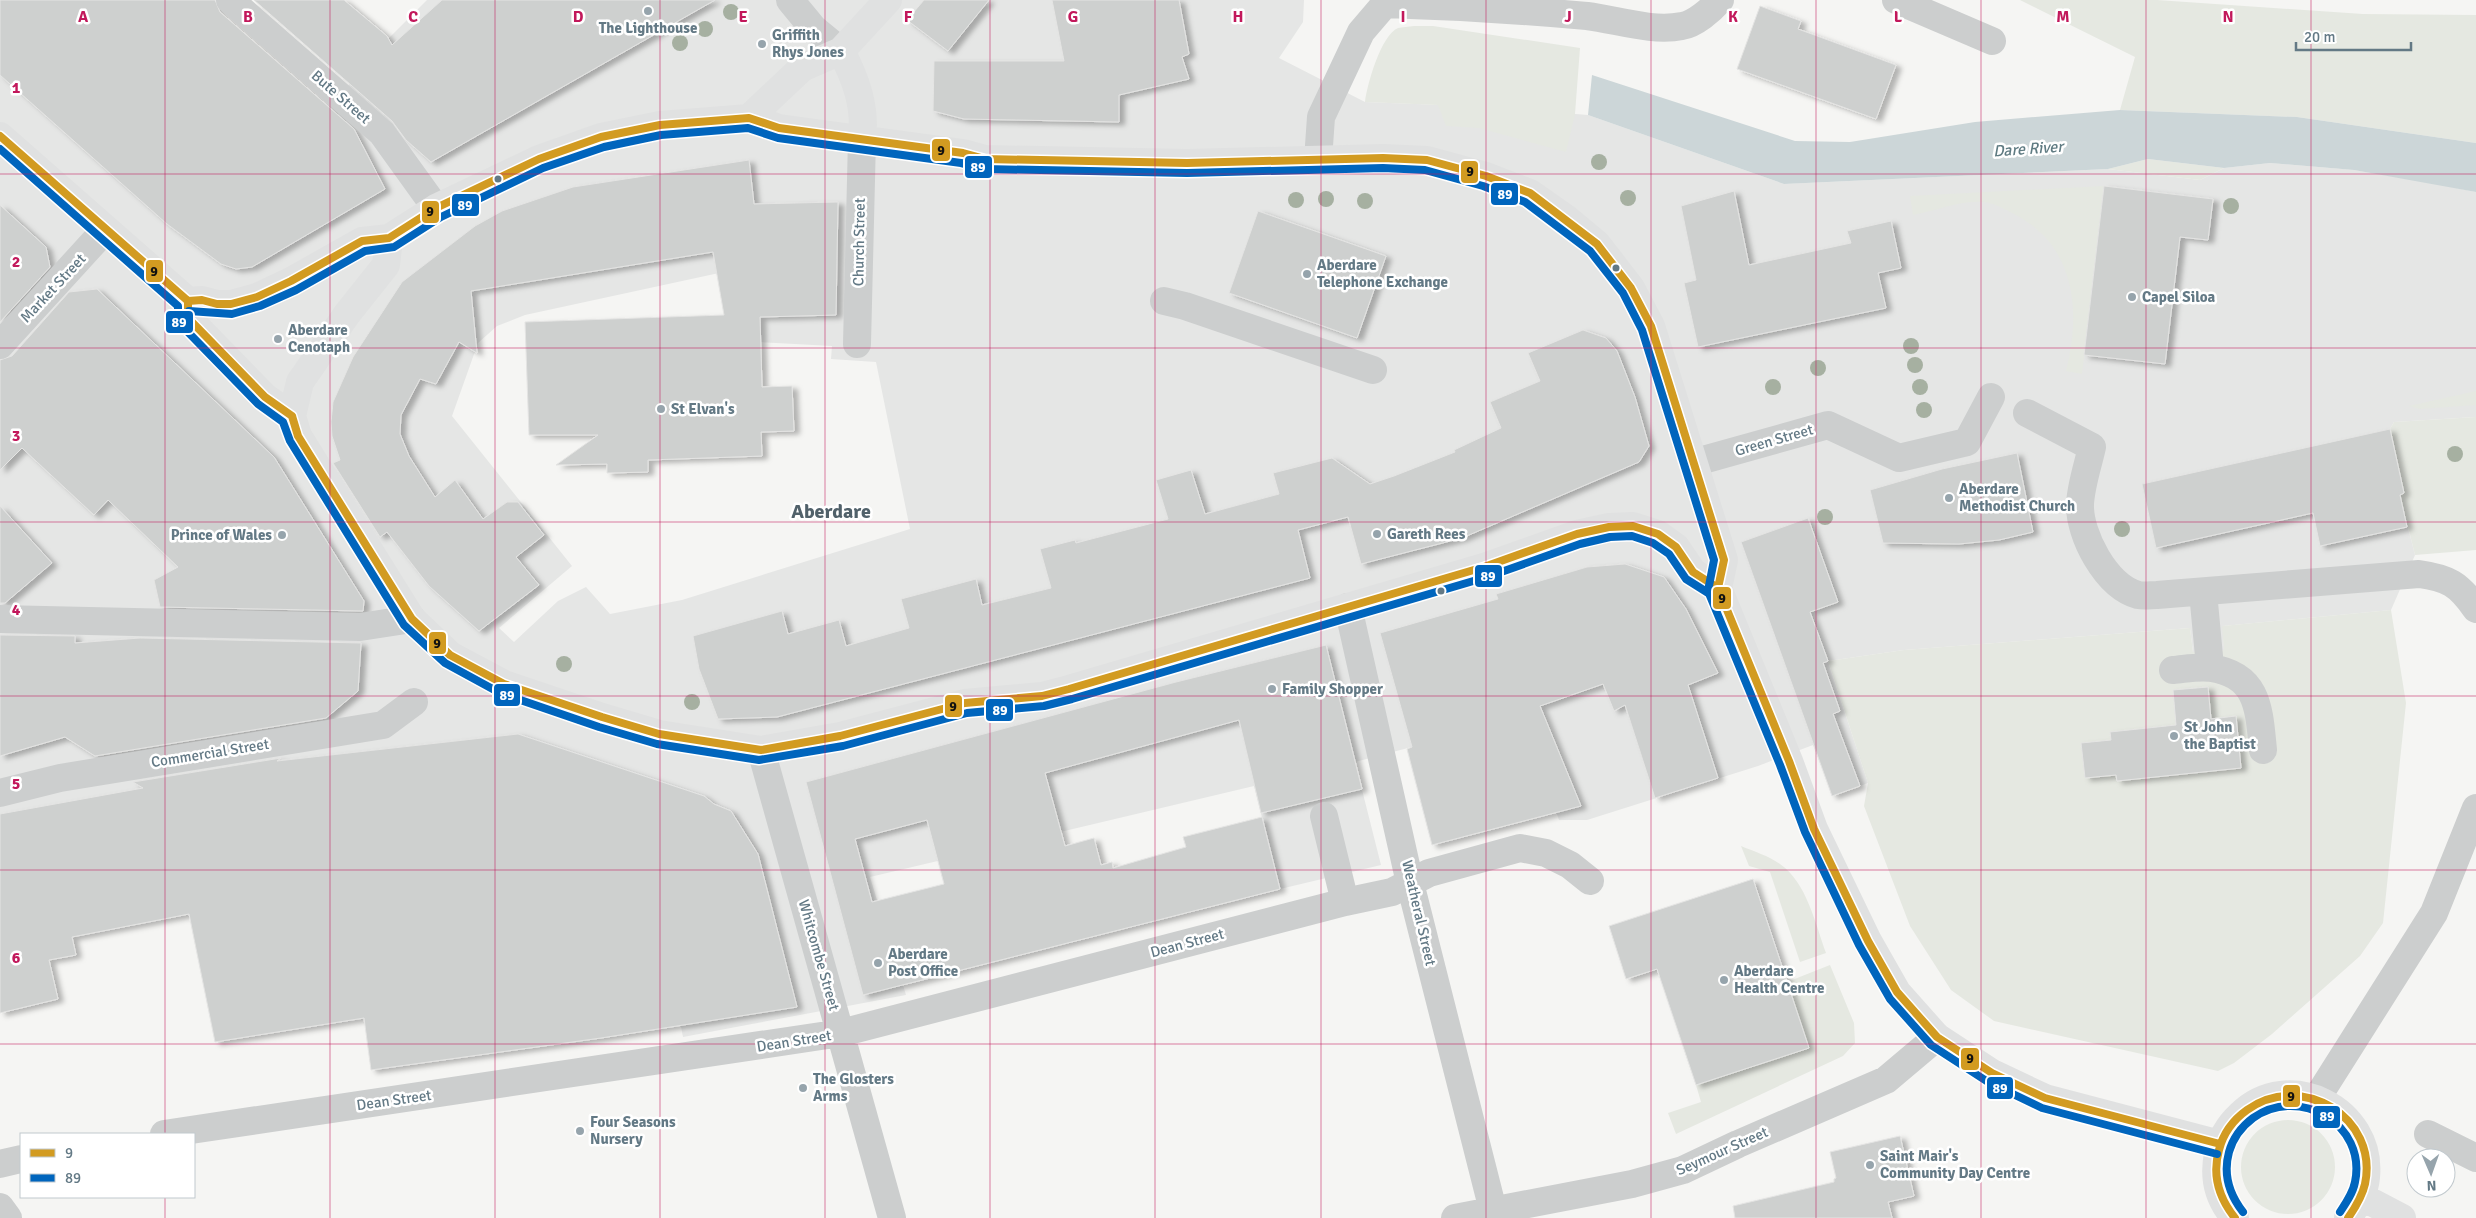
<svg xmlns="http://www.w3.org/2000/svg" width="2476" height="1218" font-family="Signika,sans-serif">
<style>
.built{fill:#e5e6e5;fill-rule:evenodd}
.green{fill:#e5e8e1;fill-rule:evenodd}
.water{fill:#ccd6d8}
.building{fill:#ced0cf;stroke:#e4e4e3;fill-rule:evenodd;filter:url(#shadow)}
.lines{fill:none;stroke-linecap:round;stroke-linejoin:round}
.minor{stroke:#cccece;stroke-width:28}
.major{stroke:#e0e1e1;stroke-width:28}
.bus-1-casing{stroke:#fff;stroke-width:11}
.bus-2-casing{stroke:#fff;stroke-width:11}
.bus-1{stroke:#d29b21;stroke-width:8}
.bus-2{stroke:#0065bd;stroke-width:8}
.tree{fill:#a6b0a1}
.grid{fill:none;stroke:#c2185b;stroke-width:1;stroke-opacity:0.55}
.poi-dot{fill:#96a4ac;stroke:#fff;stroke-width:2}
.bus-dot{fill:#637985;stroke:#fff;stroke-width:2}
.labels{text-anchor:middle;stroke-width:5;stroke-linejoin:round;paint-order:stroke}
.poi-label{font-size:15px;font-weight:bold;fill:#637985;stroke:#fff;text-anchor:start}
.street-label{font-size:15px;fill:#637985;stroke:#fff}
.water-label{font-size:16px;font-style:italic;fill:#5f7b82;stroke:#fff}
.district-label{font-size:20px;font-weight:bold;fill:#51616a;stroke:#fff}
.grid-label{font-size:16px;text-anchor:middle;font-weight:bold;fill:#c2185b;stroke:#fff;stroke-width:5;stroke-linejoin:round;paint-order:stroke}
.line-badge{stroke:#fff;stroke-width:2}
.badge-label{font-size:14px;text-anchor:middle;font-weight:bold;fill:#fff}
.pale-badge-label{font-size:14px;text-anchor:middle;font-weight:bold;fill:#111}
</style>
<defs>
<filter id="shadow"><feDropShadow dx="5.5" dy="3" stdDeviation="2.5" flood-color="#0004"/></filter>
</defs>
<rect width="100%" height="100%" fill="#f5f5f3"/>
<path class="built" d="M0,0L323,115L388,39L427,0H1304L1303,22L1279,58L1365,102L1492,107L1588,115L1784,184L2108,169L2200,180L2224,168L2270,163L2354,170L2432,183L2476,192V417L2394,422L2390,429L2404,493L2400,495L2415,555L2391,610L2223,626L2224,650L2193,652L2190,628L1904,650L1828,661L1868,783L1833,796L1813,745L1758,766L1587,820H1559L1536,753L1457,735L1355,762L1381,865L1280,889L1254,786L870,877L906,995L683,1037L652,880L424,854L0,946ZM756,265L757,342L832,346L831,359L876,362L910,529L682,600L610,614L586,587L558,601L514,642L499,628L572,566L452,416L478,343L497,326L525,315Z"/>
<path class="green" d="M2020,0H2157L2363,14L2476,15V143L2297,117L2120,110L2135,57Z
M1414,26H1433L1580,48L1575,114L1566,152L1479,128L1446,126L1438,105L1365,102C1367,85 1381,35 1398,28C1402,27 1409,27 1414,26Z
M2148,159L2224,168L2200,180L2108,169Z
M2104,186L2082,374L2066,371C2081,312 2076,247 2016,215C2006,210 1995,203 1984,202C1960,200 1936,211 1913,215L1910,196Z
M2476,391V405L2420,409L2409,406Z
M2476,417V550L2415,555L2400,495L2404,493L2390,429L2394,422Z
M2391,610L2406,703L2383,923L2360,956L2272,1034L2234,1063L2218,1071L1994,1021L1951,990L1910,926L1864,806L1868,783L1828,661L1904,650L2190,628L2193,652L2224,650L2222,626ZM2208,687L2211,719L2236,716L2241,768L2117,781L2116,775L2085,778L2081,743L2111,740L2110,732L2176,725L2173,690Z
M1741,846C1753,851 1769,856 1780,864C1807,883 1815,923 1826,953L1800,962L1770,872L1749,866Z
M1830,965L1854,1023L1855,1043L1843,1056L1676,1134L1668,1113L1701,1102L1696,1085L1809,1048L1787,982Z
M2241 1167a47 47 0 1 1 94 0a47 47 0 1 1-94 0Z"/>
<path class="water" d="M1592,75L1795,141L1850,142L1975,122L2120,110L2297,117L2476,143V192L2354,170L2270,163L2224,168L2148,159L2108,169L1784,184L1588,115Z"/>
<path class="building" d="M0,0H215L220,12L354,129L385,189L252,267L236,269L221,264L167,224L0,75Z
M254,0H344L387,36L392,45L442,0H715L431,162L406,140L392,121Z
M924,0H989L948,51L907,20Z
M1052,0H1179L1189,54L1182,57L1189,79L1119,95V122L964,119L933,111L934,61H1064Z
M1760,6L1801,21L1798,29L1896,65L1876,119L1737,69Z
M749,160L754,204L838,202L836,315L760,317L762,387L792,386L794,431L761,432L762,456L648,460V472L607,473V464L556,465L598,435H529L525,322L724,315L713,252L471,291L477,353L459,342L436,384L420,379L401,415L400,434L409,456L435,497L455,480L483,519L507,502H518L544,535L516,557L539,585L479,631L429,586L387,532L380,537L333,463L340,460L332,436L331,422L333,402L353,357L402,282L475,226L502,211L573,187Z
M2104,186L2213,199L2208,240L2180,237L2165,364L2084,355Z
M1734,191L1749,265L1851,243L1847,231L1891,221L1901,268L1878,273L1886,308L1698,347L1684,283L1696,280L1681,206Z
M0,205L46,247L50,267L0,322Z
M1258,211L1386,256L1357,338L1229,293Z
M97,289L274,457L364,601L363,611L160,607L154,580L178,567L108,500L94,515L22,448L0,470V360L12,356L69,292Z
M1583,330L1606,338L1617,351L1635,397L1649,446L1639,462L1462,538L1361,564L1348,517L1298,530L1310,578L777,717L718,719L699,669L693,636L782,611L788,634L839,620L846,646L909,628L901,599L976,579L982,605L1051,588L1040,549L1075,540L1076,543L1168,519L1156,480L1191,470L1205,514L1279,494L1273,473L1332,458L1370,484L1394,476L1455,452L1454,450L1501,428L1490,402L1540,381L1528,353Z
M2390,429L2404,493L2400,495L2407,527L2320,546L2313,513L2156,548L2142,484Z
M2017,453L2033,532L1999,540L1959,544L1883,543L1870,490L1942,469Z
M0,506L52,563L5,603H0Z
M1808,518L1838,602L1810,612L1828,661L1823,663L1840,711L1833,714L1860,786L1832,796L1741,542Z
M1625,564L1664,577L1686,609L1718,673L1688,685L1718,778L1655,798L1625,705L1614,711L1603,684L1540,706L1581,806L1432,845L1407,749L1412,747L1380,633L1498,599L1496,594L1587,567Z
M0,635L75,636V643L140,638L361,643L358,691L326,718L95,756L65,737L0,756Z
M1326,645L1362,789L1261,813L1239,720L1045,773L1065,846L1094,838L1101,865L1112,862L1113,868L1186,847L1183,837L1262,817L1280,889L863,995L806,782L1176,682ZM927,820L944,884L872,902L855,839Z
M2208,687L2211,719L2236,716L2241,768L2117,781L2116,775L2085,778L2081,743L2111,740L2110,732L2176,725L2173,690Z
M518,734L704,796L714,804L731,811L758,854L797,1007L601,1038L371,1070L364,1018L215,1042L189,914L72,937L76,955L49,960L58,999L0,1013V814L143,788L133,782L281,758L277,761Z
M1753,879L1809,1048L1696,1085L1657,969L1626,979L1609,926Z
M1900,1136L1914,1196L1888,1202L1892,1218H1735L1733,1206L1834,1182V1179L1836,1178L1830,1152Z"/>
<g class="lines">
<path class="minor" d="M230,0L382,133L436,208
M790,0L813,28L841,51
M1896,0L1992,41
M1318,160L1321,117L1361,32L1385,4C1453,6 1520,10 1587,16C1618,20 1652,32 1682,26C1695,24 1711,10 1720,0
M1164,301L1185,306L1373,370
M857,344L862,139
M0,345L105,230
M2027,413L2092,447C2088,465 2081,485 2080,504C2079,535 2106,586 2138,595C2144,596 2151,595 2157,595L2419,574C2448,578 2459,584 2476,609
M1703,460L1828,425L1899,458L1967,442L1991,397
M2203,592L2210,667
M1348,607L1410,883L1495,1218
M0,619L360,627L412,619
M2173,670C2185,669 2200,666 2211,668C2259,675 2259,710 2263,750
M761,750L892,1218
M0,793L60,778L383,725L414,702
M1324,816L1345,902
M2317,1098L2434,913L2476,808
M164,1134L841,1033L1345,902L1392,892L1429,873L1520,848L1546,853L1570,865L1590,881
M2428,1134L2476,1158
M0,1164L21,1159
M0,1207L8,1218
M1455,1218L1632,1184L1683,1170L1738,1144L1886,1080L1937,1037"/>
<path class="major" d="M841,51C856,79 866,107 862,139
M749,118L802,68L841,51L888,0
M0,136L188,301V318L265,397L292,416
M389,238L386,265L347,314L300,382L292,416L298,436L412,619L450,655L504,684L602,717L659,734L761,750L840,736L965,703L1042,696L1069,689L1484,567L1577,534L1609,527L1633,526L1658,534L1676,547L1693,572L1718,588
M188,301L202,300L217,304H231L257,297L291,281L362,241L389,238L436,208L539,159L601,137L660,125L749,118L779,128L963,153L985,159L1187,163L1383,158L1427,160L1486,176L1530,193L1567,219L1597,244L1631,288L1651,326L1724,560L1718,588L1789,761L1814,829L1868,941L1897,992L1937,1037L1992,1073L2045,1098L2220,1144
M2362,1197L2402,1218
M2235,1218C2219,1200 2213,1178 2218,1154C2221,1139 2228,1126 2240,1115C2288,1067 2373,1109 2366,1177C2365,1192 2357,1205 2348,1218"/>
<g class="bus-1-casing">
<path id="bus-1" d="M0,136L188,301V318L265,397L292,416
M188,301L202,300L217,304H231L257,297L291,281L362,241L389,238L436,208L539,159L601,137L660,125L749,118L779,128L963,153L985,159L1187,163L1383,158L1427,160L1486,176L1530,193L1597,244L1631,288L1651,326L1724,560L1718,588L1789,761L1814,829L1868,941L1897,992L1937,1037L1992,1073L2045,1098L2220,1144
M292,416L298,436L412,619L450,655L504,684L602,717L659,734L761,750L840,736L965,703L1042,696L1069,689L1484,567L1577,534L1609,527L1633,526L1658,534L1676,547L1693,572L1718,588
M2235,1218C2219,1198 2212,1175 2219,1150C2223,1134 2233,1120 2247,1110C2301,1071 2379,1117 2365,1184C2362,1197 2355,1208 2348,1218"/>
</g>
<g class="bus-2-casing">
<path id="bus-2" d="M0,149L178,306V320L181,325L258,404L283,422L290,441L404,625L445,663L500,693L599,727L657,744L759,760L843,746L967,713L1044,706L1072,699L1487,577L1580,544L1610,537L1632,536L1653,543L1669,554L1686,579L1713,596
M189,311L232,314L260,306L296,290L365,251L394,247L441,217L543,168L604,147L661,135L748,128L778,138L961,163L985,169L1187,173L1383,168L1425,170L1483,186L1525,202L1590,251L1623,293L1642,330L1714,560L1708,591L1780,765L1805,832L1859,945L1890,999L1931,1045L1988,1082L2042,1108L2217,1154
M2243,1212C2229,1194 2223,1174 2229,1152C2233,1138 2241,1127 2253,1118C2299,1085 2367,1124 2355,1182C2353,1193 2346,1203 2340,1212"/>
</g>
<use href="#bus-1" class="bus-1"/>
<use href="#bus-2" class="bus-2"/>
</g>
<g class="tree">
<circle cx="731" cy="12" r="8"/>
<circle cx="705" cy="29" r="8"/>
<circle cx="680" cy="43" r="8"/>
<circle cx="1599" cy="162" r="8"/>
<circle cx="1628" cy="198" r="8"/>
<circle cx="1326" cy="199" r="8"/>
<circle cx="1296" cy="200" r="8"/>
<circle cx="1365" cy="201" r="8"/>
<circle cx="2231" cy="206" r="8"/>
<circle cx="1911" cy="346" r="8"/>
<circle cx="1915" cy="365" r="8"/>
<circle cx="1818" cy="368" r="8"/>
<circle cx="1773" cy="387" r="8"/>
<circle cx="1920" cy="387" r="8"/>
<circle cx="1924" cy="410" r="8"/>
<circle cx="2455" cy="454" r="8"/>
<circle cx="1825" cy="517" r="8"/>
<circle cx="2122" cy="529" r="8"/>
<circle cx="564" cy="664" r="8"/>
<circle cx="692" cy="702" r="8"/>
</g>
<path class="grid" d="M165,0V1134M330,0V1218M495,0V1218M660,0V1218M825,0V1218M990,0V1218M1155,0V1218M1321,0V1218M1486,0V1218M1651,0V1218M1816,0V1218M1981,0V1218M2146,0V1218M2311,0V1218M0,174H2476M0,348H2476M0,522H2476M0,696H2476M0,870H2476M0,1044H2476M165,1197V1218"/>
<g class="poi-dot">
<circle cx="648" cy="11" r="5"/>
<circle cx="762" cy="44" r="5"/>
<circle cx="1307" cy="274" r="5"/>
<circle cx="2132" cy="297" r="5"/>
<circle cx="278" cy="339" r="5"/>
<circle cx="661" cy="409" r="5"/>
<circle cx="1949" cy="498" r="5"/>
<circle cx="1377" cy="534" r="5"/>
<circle cx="282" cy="535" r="5"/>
<circle cx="1272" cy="689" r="5"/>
<circle cx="2174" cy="736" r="5"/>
<circle cx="878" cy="963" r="5"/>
<circle cx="1724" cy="980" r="5"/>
<circle cx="803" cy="1088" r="5"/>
<circle cx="580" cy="1131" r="5"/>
<circle cx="1870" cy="1165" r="5"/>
</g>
<g class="bus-dot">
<circle cx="498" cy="179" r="4.5"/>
<circle cx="1616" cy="268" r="4.5"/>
<circle cx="1441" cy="591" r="4.5"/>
</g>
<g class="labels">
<g class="poi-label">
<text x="648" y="33" text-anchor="middle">The Lighthouse</text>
<text x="772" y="40">Griffith<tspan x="772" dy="17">Rhys Jones</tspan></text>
<text x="1317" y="270">Aberdare<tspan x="1317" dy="17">Telephone Exchange</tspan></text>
<text x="2142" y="302">Capel Siloa</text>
<text x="288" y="335">Aberdare<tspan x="288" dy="17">Cenotaph</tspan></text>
<text x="671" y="414">St Elvan's</text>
<text x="1959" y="494">Aberdare<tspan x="1959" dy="17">Methodist Church</tspan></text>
<text x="1387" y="539">Gareth Rees</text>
<text x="272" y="540" text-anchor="end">Prince of Wales</text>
<text x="1282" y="694">Family Shopper</text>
<text x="2184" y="732">St John<tspan x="2184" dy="17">the Baptist</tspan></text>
<text x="888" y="959">Aberdare<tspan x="888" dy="17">Post Office</tspan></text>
<text x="1734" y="976">Aberdare<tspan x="1734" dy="17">Health Centre</tspan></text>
<text x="813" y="1084">The Glosters<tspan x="813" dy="17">Arms</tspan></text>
<text x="590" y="1127">Four Seasons<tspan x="590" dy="17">Nursery</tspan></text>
<text x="1880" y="1161">Saint Mair's<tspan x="1880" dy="17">Community Day Centre</tspan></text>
</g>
<g class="street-label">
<text transform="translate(341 97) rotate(41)" y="5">Bute Street</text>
<text transform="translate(859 242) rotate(-89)" y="5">Church Street</text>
<text transform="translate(53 288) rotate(-47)" y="5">Market Street</text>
<text transform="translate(1774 440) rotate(-16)" y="5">Green Street</text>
<text transform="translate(210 753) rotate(-9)" y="5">Commercial Street</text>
<text transform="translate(1419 913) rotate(77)" y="5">Weatheral Street</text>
<text transform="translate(1187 943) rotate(-15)" y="5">Dean Street</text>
<text transform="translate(819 955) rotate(74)" y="5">Whitcombe Street</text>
<text transform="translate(794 1041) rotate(-9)" y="5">Dean Street</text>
<text transform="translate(394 1100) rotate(-8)" y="5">Dean Street</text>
<text transform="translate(1722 1151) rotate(-24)" y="5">Seymour Street</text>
</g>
<g class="water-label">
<text transform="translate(2028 148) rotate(-4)" y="6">Dare River</text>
</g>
<g class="district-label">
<text x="831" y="518">Aberdare</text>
</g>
</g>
<g class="grid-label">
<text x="83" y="22">A</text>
<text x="248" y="22">B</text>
<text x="413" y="22">C</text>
<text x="578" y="22">D</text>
<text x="743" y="22">E</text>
<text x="908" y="22">F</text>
<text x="1073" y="22">G</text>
<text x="1238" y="22">H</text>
<text x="1403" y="22">I</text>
<text x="1568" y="22">J</text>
<text x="1733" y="22">K</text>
<text x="1898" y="22">L</text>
<text x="2063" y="22">M</text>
<text x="2228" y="22">N</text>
<text x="16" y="93">1</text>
<text x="16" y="267">2</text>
<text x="16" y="441">3</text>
<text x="16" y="615">4</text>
<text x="16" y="789">5</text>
<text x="16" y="963">6</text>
</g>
<g class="line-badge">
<rect x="931" y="138" width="20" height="24" rx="5" fill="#d29b21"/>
<rect x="964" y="155" width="29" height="24" rx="5" fill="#0065bd"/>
<rect x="1460" y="160" width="19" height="24" rx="5" fill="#d29b21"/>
<rect x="1490" y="182" width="29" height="24" rx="5" fill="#0065bd"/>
<rect x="451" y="193" width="29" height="24" rx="5" fill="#0065bd"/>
<rect x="421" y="200" width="19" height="24" rx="5" fill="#d29b21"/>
<rect x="145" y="259" width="19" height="24" rx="5" fill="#d29b21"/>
<rect x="165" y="310" width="29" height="24" rx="5" fill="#0065bd"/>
<rect x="1474" y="564" width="29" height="24" rx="5" fill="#0065bd"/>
<rect x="1712" y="586" width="20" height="24" rx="5" fill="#d29b21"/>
<rect x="428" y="631" width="19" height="24" rx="5" fill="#d29b21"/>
<rect x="493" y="683" width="28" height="24" rx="5" fill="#0065bd"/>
<rect x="944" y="694" width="19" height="24" rx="5" fill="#d29b21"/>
<rect x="985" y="698" width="29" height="24" rx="5" fill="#0065bd"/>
<rect x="1960" y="1047" width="20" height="24" rx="5" fill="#d29b21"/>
<rect x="1986" y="1076" width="28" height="24" rx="5" fill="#0065bd"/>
<rect x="2282" y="1084" width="19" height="24" rx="5" fill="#d29b21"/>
<rect x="2312" y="1105" width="29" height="24" rx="5" fill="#0065bd"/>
</g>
<g class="badge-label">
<text x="978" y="172">89</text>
<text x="1505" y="199">89</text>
<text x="465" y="210">89</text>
<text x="179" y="327">89</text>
<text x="1488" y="581">89</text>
<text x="507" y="700">89</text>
<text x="1000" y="715">89</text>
<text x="2000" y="1093">89</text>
<text x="2327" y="1121">89</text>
</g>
<g class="pale-badge-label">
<text x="941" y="155">9</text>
<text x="1470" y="176">9</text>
<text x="430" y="216">9</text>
<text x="154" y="276">9</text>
<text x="1722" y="603">9</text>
<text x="437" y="648">9</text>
<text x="953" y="711">9</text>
<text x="1970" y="1063">9</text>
<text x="2291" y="1101">9</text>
</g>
<rect x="20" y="1133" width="175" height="65" fill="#ffffff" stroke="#c1c9ce"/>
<rect x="30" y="1149" width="25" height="8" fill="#d29b21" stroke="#c1c9ce"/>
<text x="65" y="1158" font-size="15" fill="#637985">9</text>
<rect x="30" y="1174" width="25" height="8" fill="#0065bd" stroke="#c1c9ce"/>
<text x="65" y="1183" font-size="15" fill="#637985">89</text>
<g transform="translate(2431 1173) rotate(178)"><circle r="24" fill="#ffffff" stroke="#c1c9ce"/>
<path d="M0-4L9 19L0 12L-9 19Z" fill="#96a4ac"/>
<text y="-8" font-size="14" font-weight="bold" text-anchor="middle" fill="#637985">N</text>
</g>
<path d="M2296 42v8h115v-8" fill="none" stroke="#637985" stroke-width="2.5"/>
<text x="2304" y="42" font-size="15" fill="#637985" stroke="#ffffff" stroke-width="4" paint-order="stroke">20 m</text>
</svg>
